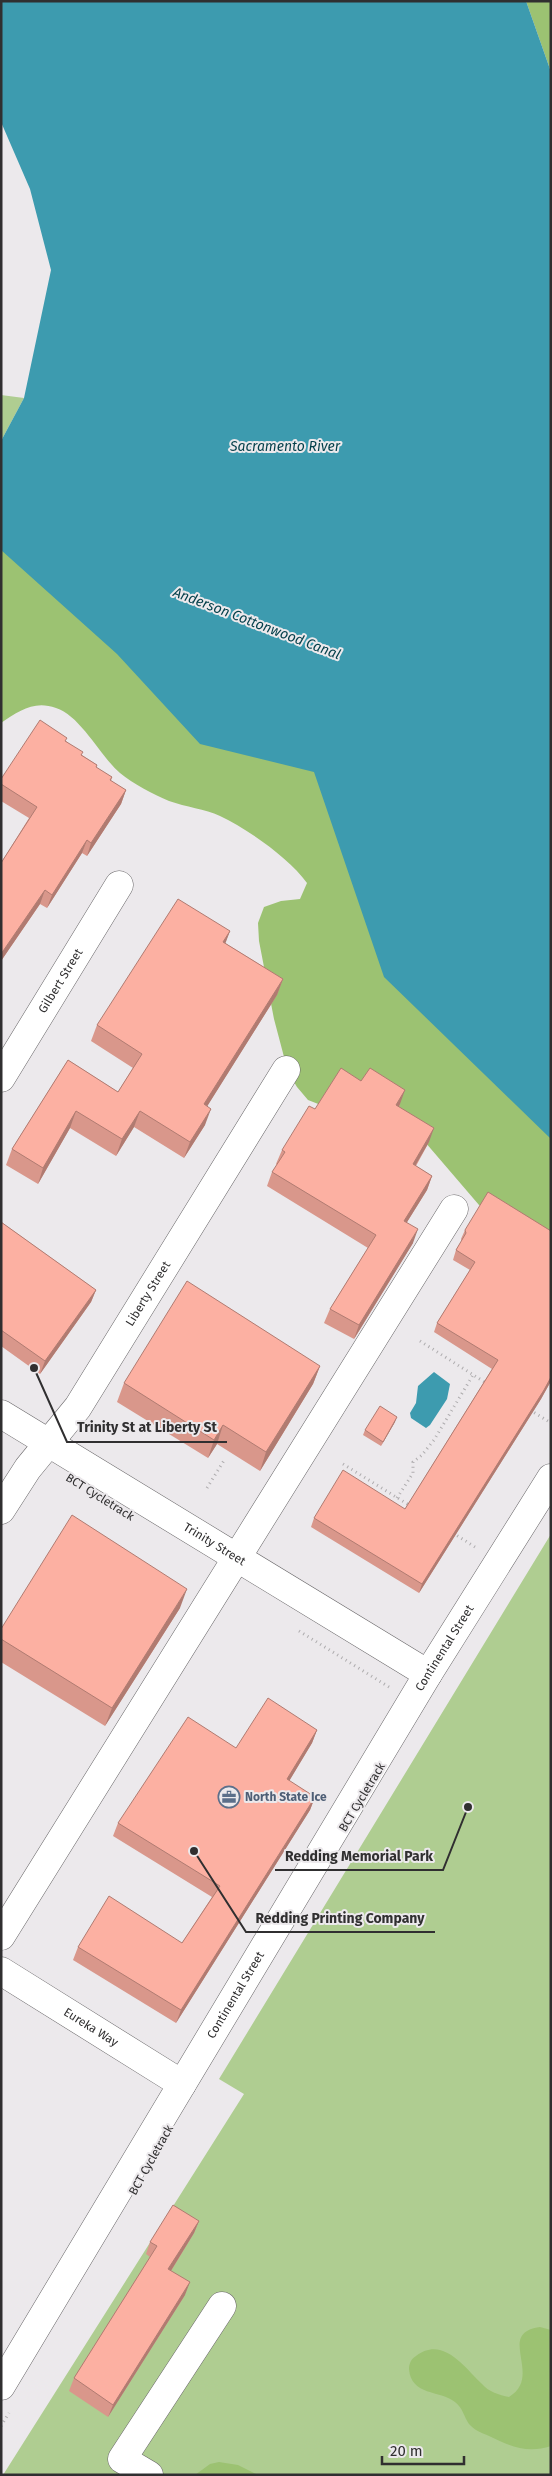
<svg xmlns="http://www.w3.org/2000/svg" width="552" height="2476" font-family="'Fira Sans',sans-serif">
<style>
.green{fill:#afcd91}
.forest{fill:#9cc272}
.water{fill:#3d9baf}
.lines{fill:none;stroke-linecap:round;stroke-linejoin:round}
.minor-casing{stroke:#696769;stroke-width:29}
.path{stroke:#aeacae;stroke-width:3;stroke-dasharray:1 4;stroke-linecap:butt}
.minor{stroke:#fff;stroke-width:28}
.wall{fill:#d9978b}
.shaded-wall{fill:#b07b71}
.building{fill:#fcb0a2;stroke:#b07b71}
.labels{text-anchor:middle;stroke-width:4;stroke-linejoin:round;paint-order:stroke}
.street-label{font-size:12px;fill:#302f30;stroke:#ece9ec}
.service-label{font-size:12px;font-weight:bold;fill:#4e5e75;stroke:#ece9ec;text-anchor:start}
.water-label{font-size:14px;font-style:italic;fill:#033f4a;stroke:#ece9ec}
.leader{fill:none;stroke:#302f30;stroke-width:2}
.callout-dot{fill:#302f30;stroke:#ece9ec;stroke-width:2}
.callout-label{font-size:14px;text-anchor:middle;font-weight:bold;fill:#302f30;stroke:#ece9ec;stroke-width:4;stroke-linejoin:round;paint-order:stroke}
</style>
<rect width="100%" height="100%" fill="#ece9ec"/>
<path class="green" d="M1,395L24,398L1,441Z
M551,1534V2475H3L244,2094L219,2079Z"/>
<path class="forest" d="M526,1H551V72Z
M1,519L310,753L551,1118V1244L495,1216L479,1205L395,1107H326L308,1100L297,1087L288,1072L274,1019L259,941L258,923L264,907L281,901L300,899L307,883C289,858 249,830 220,816C205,809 186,807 169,801C153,794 133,784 120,773C100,756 81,716 56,708C34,700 19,711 1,723Z
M540,2327L551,2330V2446C527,2454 510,2446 489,2436C482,2433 474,2430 469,2424C464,2417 463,2408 455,2402C440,2390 411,2396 409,2369C409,2364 411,2359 416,2356C443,2335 465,2368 482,2384C489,2392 499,2395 509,2397C544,2376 495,2333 540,2327Z
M219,2462L238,2465L258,2475H195L210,2464Z"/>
<path class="water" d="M1,1H526L551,72V1139L384,977L314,772L200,744L117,654L1,550V441L24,398L51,270L30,189L1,122Z
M434,1372L450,1384L447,1399L430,1425L426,1428L411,1418L410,1413L416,1403L418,1386Z"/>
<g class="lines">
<g class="minor-casing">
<g id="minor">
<path id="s1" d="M1,1078L119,885"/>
<path id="s2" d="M1,1414L428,1674"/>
<path id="s3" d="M1,1510L28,1468L78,1407L286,1070"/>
<path d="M1,1936L454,1209"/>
<path id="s4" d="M1,1971L182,2084"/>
<path id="s5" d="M1,2386L428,1674L551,1478"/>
<path d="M149,2475L122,2459L222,2306"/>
</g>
</g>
<path class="path" d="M420,1341L486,1383
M530,1410L551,1423
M343,1464L409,1505
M207,1488L225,1459
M397,1498L413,1473V1462L422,1455L434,1440L473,1375
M453,1533L475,1547
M299,1631L389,1687
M1,2426L9,2413"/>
<use href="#minor" class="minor"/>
</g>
<path class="wall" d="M66,741L82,755L97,765L96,768L112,777L111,781L126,790L121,804L87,856L82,853L47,908L40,904L1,961V863L29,818L1,801V779Z
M230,931L225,943L283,979L277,995L207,1106L205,1125L184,1158L134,1127L116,1156L70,1128L38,1184L6,1165L12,1149L68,1060L118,1092L133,1068L91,1041L97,1025Z
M400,1104L399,1107L429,1142L416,1166L432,1176L427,1190L407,1222L413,1243L354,1339L324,1323L330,1309L368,1248L267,1186L272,1172L277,1165L276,1164L282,1150Z
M1,1222L96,1290L91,1302L40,1374L1,1346Z
M465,1230L551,1231V1381L541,1399L419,1593L311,1527L314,1518L405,1509L492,1369L434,1332L437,1323L470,1270L453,1260L456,1250L462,1241L461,1239Z
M320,1366L313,1384L260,1471L217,1444L208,1458L117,1402L124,1383Z
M395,1422L381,1446L363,1435L365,1430Z
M180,1608L105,1726L1,1662V1629Z
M317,1730L312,1743L289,1781L315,1797L310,1810L176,2023L73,1960L78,1947L182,1943L212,1897L113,1836L118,1823Z
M199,2221L194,2233L171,2271L185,2295L108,2417L69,2391L74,2378L150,2257L146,2254L150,2242Z"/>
<path class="shaded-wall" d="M126,790L121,804L87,856L91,843Z
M87,840L82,853L47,908L52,895Z
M45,890L40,904L1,961V954Z
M230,931L224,947L223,942Z
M283,979L277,995L198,1121L204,1104Z
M405,1090L400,1104L391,1120L396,1105Z
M211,1109L205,1125L184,1158L190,1142Z
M76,1111L70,1128L38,1184L43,1168Z
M140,1111L134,1127L116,1156L122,1139Z
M434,1128L429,1142L408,1178L413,1164Z
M432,1176L427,1190L399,1235L404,1221Z
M418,1229L413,1243L354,1339L359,1325Z
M96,1290L91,1302L40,1374L45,1361Z
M320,1366L313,1384L260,1471L266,1452Z
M551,1377V1381L541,1399L419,1593L422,1584Z
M397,1417L395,1422L381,1446L383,1442Z
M223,1425L217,1444L208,1458L214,1440Z
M187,1589L180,1608L105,1726L112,1708Z
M317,1730L312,1743L282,1793L287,1779Z
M315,1797L310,1810L176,2023L181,2010Z
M199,2221L194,2233L164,2282L168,2269Z
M190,2282L185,2295L108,2417L113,2405Z"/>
<path class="building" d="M40,720L67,738L65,741L83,752L81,755L97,765L96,767L112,777L110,780L126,790L91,843L87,840L52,895L45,890L1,954V863L37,807L1,784V779Z
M178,899L230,931L223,942L283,979L204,1104L211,1109L190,1142L140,1111L122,1139L76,1111L43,1168L12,1149L68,1060L118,1092L142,1054L97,1025Z
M341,1068L361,1081L370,1068L405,1090L396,1105L434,1128L413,1164L432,1176L404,1221L418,1229L359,1325L330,1309L376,1235L272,1172L285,1152L282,1150L309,1106L315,1109Z
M488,1192L551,1231V1377L544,1390L422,1584L314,1518L343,1470L405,1509L498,1360L437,1323L475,1262L456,1250L466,1233L465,1230Z
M1,1222L96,1290L45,1361L1,1330Z
M187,1281L320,1366L266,1452L223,1425L214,1440L124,1383Z
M380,1406L397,1417L383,1442L365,1430Z
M72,1515L187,1589L112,1708L1,1639V1629Z
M268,1698L317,1730L287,1779L315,1797L181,2010L78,1947L109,1896L182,1943L220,1886L118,1823L188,1717L236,1748Z
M173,2205L199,2221L168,2269L190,2282L113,2405L74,2378L157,2246L150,2242Z"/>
<defs>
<g id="office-ring" transform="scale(1.125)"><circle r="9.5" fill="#ece9ec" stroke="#5c6f8a" stroke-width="1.5"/><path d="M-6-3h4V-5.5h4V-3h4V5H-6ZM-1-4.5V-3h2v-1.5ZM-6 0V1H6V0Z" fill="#5c6f8a"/></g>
</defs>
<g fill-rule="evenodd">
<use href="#office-ring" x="229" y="1797"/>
</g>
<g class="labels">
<g class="street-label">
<text dy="4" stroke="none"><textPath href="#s1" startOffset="114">Gilbert Street</textPath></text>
<text dy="4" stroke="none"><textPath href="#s3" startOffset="262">Liberty Street</textPath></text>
<text transform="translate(100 1497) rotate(32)" y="4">BCT Cycletrack</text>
<text dy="4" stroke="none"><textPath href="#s2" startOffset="250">Trinity Street</textPath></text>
<text dy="4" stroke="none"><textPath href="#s5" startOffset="861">Continental Street</textPath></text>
<text transform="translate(362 1797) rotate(-59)" y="4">BCT Cycletrack</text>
<text dy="4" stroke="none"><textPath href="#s5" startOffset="456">Continental Street</textPath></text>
<text dy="4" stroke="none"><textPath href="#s4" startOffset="106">Eureka Way</textPath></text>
<text transform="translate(151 2160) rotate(-61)" y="4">BCT Cycletrack</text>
</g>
<g class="service-label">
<text x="245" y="1801">North State Ice</text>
</g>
<g class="water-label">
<text x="285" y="451">Sacramento River</text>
<text transform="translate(257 623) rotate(21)" y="5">Anderson Cottonwood Canal</text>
</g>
</g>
<path class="leader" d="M34 1368L67 1442H227M468 1807L443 1870H275M194 1851L246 1932H435"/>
<g class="callout-dot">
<circle cx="34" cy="1368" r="5"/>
<circle cx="468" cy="1807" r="5"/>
<circle cx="194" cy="1851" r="5"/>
</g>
<g class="callout-label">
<text x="147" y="1432">Trinity St at Liberty St</text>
<text x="359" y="1861">Redding Memorial Park</text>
<text x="340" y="1923">Redding Printing Company</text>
</g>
<rect width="552" height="2476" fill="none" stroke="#302f30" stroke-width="5"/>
<path d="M382 2456v8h82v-8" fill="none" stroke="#302f30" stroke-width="2.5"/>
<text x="390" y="2456" font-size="15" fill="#302f30" stroke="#ece9ec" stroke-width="4" paint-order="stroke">20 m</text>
</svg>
